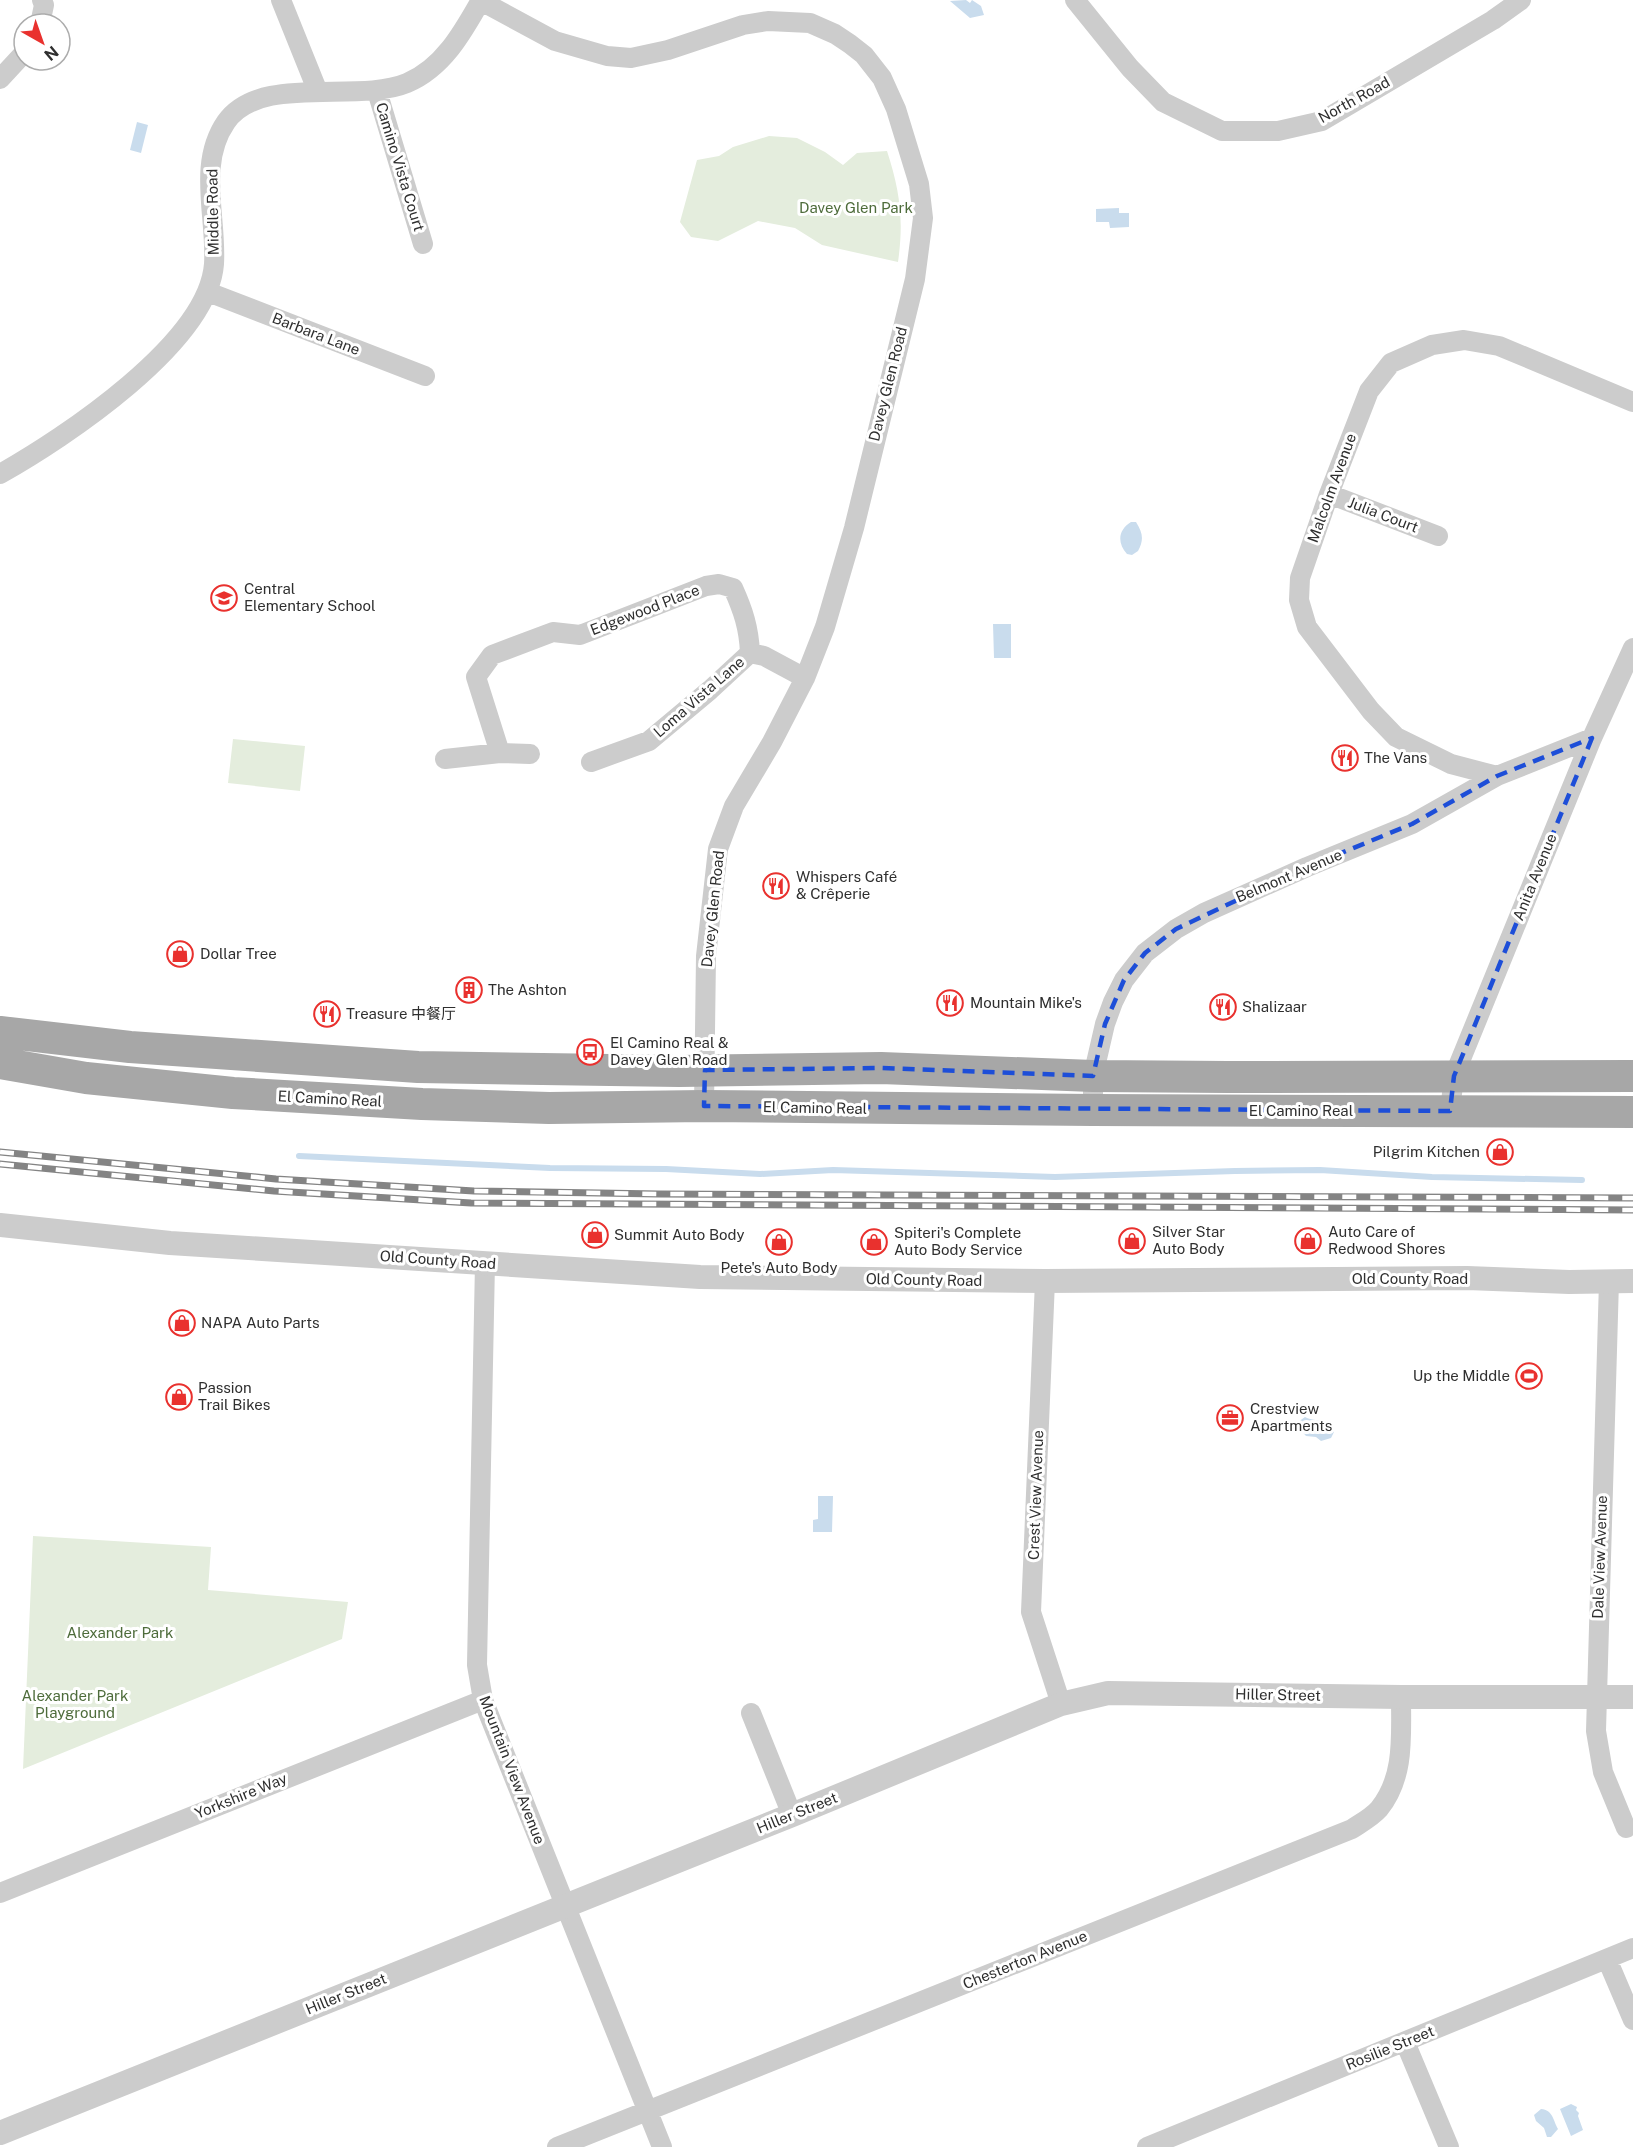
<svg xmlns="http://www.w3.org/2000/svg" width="1633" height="2147" font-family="'Public Sans','Noto Sans SC',sans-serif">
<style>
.green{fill:#e4eddd}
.water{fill:#c9dced}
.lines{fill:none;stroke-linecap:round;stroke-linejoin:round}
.stream{stroke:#c9dced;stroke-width:6}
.minor{stroke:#ccc;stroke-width:20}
.tertiary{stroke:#ccc;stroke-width:24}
.primary{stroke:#a7a7a7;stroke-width:32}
.rail-casing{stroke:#848484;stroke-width:7}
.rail{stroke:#fff;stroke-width:4.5;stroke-dasharray:14;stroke-linecap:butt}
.marked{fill:none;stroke:#1d4ed8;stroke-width:4.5;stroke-dasharray:12 8;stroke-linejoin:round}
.labels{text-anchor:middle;stroke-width:6;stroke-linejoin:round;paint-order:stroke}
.street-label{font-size:15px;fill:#2f2f2f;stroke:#fff}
.park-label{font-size:15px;fill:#4e6c3b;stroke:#fff}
.poi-label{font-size:15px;fill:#2f2f2f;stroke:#fff;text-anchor:start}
</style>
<rect width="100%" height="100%" fill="#fff"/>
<path class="green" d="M769,136L797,138L825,152L843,165L857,153L887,151C900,191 904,220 898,262L822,245L795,228L758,221L718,241L691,237L680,222L697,160L719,156L733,147Z
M233,739L305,746L300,791L228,783Z
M33,1536L211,1547L208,1590L348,1602L342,1639L23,1769Z"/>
<path class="water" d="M966,0L970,3L972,0L981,6L984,15L970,18L950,1Z
M137,122L148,125L141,153L130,150Z
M1119,208V213H1129V227L1110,228L1109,222H1096V209Z
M1131,522H1136C1143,533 1144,540 1138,551L1132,555L1127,554C1117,543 1118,530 1131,522Z
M993,624H1011V658H994Z
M1305,1417C1316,1423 1330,1416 1334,1432L1331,1438L1321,1441L1316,1437L1306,1436L1299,1428L1298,1422Z
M818,1496H833L832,1532H813V1520L818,1519Z
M1571,2104L1577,2107L1576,2110L1579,2113L1578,2116L1583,2130L1571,2136L1560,2109Z
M1541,2109C1553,2110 1553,2120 1558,2129L1551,2137H1547L1544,2128L1536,2121L1534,2115Z"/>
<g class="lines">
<path class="stream" d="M299,1156L550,1168L666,1169L760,1174L833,1170L1055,1177L1235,1171L1320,1170L1432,1177L1582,1180"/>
<path class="minor" d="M281,0L318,92
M1075,0L1130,68L1163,102L1222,131H1278L1322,121L1493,20L1521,0
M481,1L555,41L607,56L631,58L668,50L743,25L768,21L810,23L835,34L850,44L864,55L882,78L896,109L919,184L923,218L915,279L854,528L825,627L805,678L772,742L734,806L718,849L706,956L704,1106
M40,24L44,5L42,0
M0,79L24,53
M377,91L423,244
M208,292L425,376
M0,474C64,438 208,343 214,264C217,217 197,164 226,122C260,73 357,104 407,83C443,68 463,32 481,0
M1329,494L1438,536
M750,653L764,656L805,678
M500,753L476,677L492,655L553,632L580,635L706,586L719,584L733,588C743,610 749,628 750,653
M445,759L500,753L530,754
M591,762L649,741L710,690L750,653
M1497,776L1451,764L1396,737L1371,711L1307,627L1299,600L1300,578L1329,494L1369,391L1391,363L1432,345L1464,340L1499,346L1633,402
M1093,1110V1076L1105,1024L1113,1002L1124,980L1145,953L1176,929L1204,913L1307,867L1412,824L1497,776L1592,738
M1450,1111L1454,1076L1592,738L1633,648
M485,1263L477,1665L483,1700L662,2147
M1045,1281L1031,1612L1061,1704
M1609,1281L1596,1731L1603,1772L1626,1828
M751,1713L792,1815
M0,1893L483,1700
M1607,1959L1633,2020
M1405,2042L1449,2147
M557,2147L1352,1829C1361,1823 1372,1817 1379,1809C1405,1777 1401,1736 1401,1697
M1147,2147L1633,1948"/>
<path class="tertiary" d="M0,1225L170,1243L700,1277L1045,1281L1467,1278L1569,1282L1633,1281
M0,2133L792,1815L1061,1704L1108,1693L1401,1697H1633"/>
<path class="primary" d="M0,1032L130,1047L418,1067L679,1071L881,1068L1093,1076L1228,1077L1633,1076
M0,1063L86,1078L233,1093L422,1104L549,1108L704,1106L1093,1110L1633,1112"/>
<g class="rail-casing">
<path id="rail" d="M0,1152L276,1179L474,1191L659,1194L1633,1198
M0,1164L274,1191L471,1203L1633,1210"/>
</g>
<use href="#rail" class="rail"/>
</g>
<path class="marked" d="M1592,738L1454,1076L1450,1111L704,1106L705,1070L881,1068L1093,1076L1105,1024L1124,980L1145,953L1176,929L1307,867L1412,824L1497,776Z"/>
<defs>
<g id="school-ring" transform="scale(1.35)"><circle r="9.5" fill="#fff" stroke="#e9312e" stroke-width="1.5"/><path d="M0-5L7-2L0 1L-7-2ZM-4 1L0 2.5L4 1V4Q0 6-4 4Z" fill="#e9312e"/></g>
<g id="restaurant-ring" transform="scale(1.35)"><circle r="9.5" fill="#fff" stroke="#e9312e" stroke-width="1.5"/><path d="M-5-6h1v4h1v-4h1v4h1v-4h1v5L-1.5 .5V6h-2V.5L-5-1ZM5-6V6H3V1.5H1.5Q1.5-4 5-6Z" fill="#e9312e"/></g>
<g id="shop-ring" transform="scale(1.35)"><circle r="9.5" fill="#fff" stroke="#e9312e" stroke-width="1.5"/><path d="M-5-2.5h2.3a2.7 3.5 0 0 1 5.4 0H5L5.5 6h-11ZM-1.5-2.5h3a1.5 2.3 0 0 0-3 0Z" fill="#e9312e"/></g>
<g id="building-ring" transform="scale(1.35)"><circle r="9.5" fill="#fff" stroke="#e9312e" stroke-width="1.5"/><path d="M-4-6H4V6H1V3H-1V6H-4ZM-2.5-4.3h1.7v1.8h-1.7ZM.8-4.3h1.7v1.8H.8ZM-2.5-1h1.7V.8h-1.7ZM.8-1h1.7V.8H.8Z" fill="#e9312e"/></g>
<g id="bus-ring" transform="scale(1.35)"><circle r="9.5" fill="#fff" stroke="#e9312e" stroke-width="1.5"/><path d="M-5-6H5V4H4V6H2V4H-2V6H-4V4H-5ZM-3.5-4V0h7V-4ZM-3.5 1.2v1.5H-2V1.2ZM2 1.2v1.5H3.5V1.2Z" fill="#e9312e"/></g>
<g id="stadium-ring" transform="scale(1.35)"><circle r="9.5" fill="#fff" stroke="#e9312e" stroke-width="1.5"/><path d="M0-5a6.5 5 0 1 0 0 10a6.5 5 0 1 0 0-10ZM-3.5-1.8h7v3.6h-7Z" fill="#e9312e"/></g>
<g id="office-ring" transform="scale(1.35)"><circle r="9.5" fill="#fff" stroke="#e9312e" stroke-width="1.5"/><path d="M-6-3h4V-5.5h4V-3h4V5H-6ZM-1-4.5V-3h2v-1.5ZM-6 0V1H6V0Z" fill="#e9312e"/></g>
</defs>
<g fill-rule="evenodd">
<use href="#school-ring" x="224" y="598"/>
<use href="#restaurant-ring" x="1345" y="758"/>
<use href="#restaurant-ring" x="776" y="886"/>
<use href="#shop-ring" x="180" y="954"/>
<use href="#building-ring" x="469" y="990"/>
<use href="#restaurant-ring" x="950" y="1003"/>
<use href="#restaurant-ring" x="1223" y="1007"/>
<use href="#restaurant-ring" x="327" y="1014"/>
<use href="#bus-ring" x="590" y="1052"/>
<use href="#shop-ring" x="1500" y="1152"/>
<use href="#shop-ring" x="595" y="1235"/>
<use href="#shop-ring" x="1132" y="1241"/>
<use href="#shop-ring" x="1308" y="1241"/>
<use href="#shop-ring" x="779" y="1242"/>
<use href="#shop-ring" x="874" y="1242"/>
<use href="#shop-ring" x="182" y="1323"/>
<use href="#stadium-ring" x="1529" y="1376"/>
<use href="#shop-ring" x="179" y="1397"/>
<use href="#office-ring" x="1230" y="1418"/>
</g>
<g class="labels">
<g class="street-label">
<text transform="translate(1354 100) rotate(-29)" y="5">North Road</text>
<text transform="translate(400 167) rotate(73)" y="5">Camino Vista Court</text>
<text transform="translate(213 212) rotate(-91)" y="5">Middle Road</text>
<text transform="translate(316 334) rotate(21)" y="5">Barbara Lane</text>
<text transform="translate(888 384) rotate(-76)" y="5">Davey Glen Road</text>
<text transform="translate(1332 488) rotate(-70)" y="5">Malcolm Avenue</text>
<text transform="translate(1383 515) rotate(21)" y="5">Julia Court</text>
<text transform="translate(645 610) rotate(-21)" y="5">Edgewood Place</text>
<text transform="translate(699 697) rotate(-41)" y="5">Loma Vista Lane</text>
<text transform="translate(1289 876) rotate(-23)" y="5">Belmont Avenue</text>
<text transform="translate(1535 877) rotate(-68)" y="5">Anita Avenue</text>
<text transform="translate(713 909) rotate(-84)" y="5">Davey Glen Road</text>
<text transform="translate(330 1099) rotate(3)" y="5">El Camino Real</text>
<text transform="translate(815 1108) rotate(1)" y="5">El Camino Real</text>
<text x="1301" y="1116">El Camino Real</text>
<text transform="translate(438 1260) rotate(4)" y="5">Old County Road</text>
<text x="1410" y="1284">Old County Road</text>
<text transform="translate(924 1280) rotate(1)" y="5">Old County Road</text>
<text transform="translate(1036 1495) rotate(-88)" y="5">Crest View Avenue</text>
<text transform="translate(1600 1557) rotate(-88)" y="5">Dale View Avenue</text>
<text transform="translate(1278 1695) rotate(1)" y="5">Hiller Street</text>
<text transform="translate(512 1770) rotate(69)" y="5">Mountain View Avenue</text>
<text transform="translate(241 1796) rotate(-22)" y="5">Yorkshire Way</text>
<text transform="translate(797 1813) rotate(-22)" y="5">Hiller Street</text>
<text transform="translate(1025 1960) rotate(-22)" y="5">Chesterton Avenue</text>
<text transform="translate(346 1994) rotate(-22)" y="5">Hiller Street</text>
<text transform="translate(1390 2048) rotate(-22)" y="5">Rosilie Street</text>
</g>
<g class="park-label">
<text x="856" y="213">Davey Glen Park</text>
<text x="120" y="1638">Alexander Park</text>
<text x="75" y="1701">Alexander Park<tspan x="75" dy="17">Playground</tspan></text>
</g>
<g class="poi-label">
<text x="244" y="594">Central<tspan x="244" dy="17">Elementary School</tspan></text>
<text x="1364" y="763">The Vans</text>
<text x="796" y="882">Whispers Café<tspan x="796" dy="17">&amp; Crêperie</tspan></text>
<text x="200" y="959">Dollar Tree</text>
<text x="488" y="995">The Ashton</text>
<text x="970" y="1008">Mountain Mike's</text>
<text x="1242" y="1012">Shalizaar</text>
<text x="346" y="1019">Treasure 中餐厅</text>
<text x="610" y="1048">El Camino Real &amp;<tspan x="610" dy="17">Davey Glen Road</tspan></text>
<text x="1480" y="1157" text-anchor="end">Pilgrim Kitchen</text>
<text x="1152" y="1237">Silver Star<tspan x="1152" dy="17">Auto Body</tspan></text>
<text x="1328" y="1237">Auto Care of<tspan x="1328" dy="17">Redwood Shores</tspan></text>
<text x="894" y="1238">Spiteri's Complete<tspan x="894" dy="17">Auto Body Service</tspan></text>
<text x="614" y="1240">Summit Auto Body</text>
<text x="779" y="1273" text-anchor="middle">Pete's Auto Body</text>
<text x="201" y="1328">NAPA Auto Parts</text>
<text x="1510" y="1381" text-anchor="end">Up the Middle</text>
<text x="198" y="1393">Passion<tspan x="198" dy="17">Trail Bikes</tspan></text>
<text x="1250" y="1414">Crestview<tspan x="1250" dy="17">Apartments</tspan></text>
</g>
</g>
<g transform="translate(42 42) rotate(140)"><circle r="28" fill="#ffffff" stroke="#acacac" stroke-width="1.5"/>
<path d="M0-4.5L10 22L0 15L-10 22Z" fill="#e9312e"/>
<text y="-9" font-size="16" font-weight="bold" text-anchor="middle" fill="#2f2f2f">N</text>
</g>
</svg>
